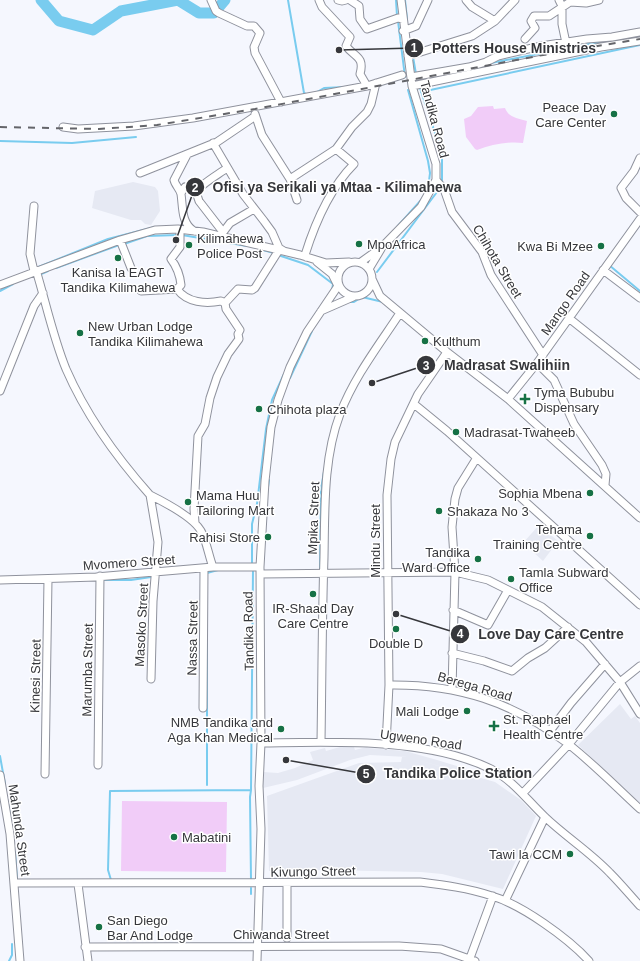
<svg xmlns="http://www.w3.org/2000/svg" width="640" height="961" font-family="Arial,sans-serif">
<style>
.built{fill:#e6e9f3}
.green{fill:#f1ccf8}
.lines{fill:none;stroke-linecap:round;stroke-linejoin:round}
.stream{stroke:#79ccef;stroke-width:2}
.river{stroke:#79ccef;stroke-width:11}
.minor-casing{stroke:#8f929d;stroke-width:9}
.minor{stroke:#fff;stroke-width:7}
.rail{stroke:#64656a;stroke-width:2;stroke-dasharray:7 7;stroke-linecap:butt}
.poi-dot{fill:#167145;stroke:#fff;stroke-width:1.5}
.labels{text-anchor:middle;stroke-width:3;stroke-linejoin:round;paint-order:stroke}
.poi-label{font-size:13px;fill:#36373b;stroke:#fff;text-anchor:start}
.street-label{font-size:13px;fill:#36373b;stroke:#fff}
.leader{fill:none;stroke:#36373b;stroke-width:1.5}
.callout-dot{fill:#36373b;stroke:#fff;stroke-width:1.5}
.mark-label{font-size:12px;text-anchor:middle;font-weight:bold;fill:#fff}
.callout-label{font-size:14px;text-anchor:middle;font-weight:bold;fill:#36373b;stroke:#fff;stroke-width:3;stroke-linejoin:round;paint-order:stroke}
</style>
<rect width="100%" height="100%" fill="#f5f7fe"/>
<path class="built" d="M133,182L155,187L158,191L160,211L151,225L145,224L141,220H131L92,208L95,191Z
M539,525L558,541L543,561L523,543Z
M620,704L631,719L635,716L640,723V803L578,745Z
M340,747H354L355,750L367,747L368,748L405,751L437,760L470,770L468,774L414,759L495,782L521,800L536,816L503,889L442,874L421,872L326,870L269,871L267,796L359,763L401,762L402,757H407L370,755L350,760L297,780L263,788V772L278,773L295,768L313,760L310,752L325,748L326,751Z"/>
<path class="green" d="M493,106L494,109L505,108C509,118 517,118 527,121L523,143C507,141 491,145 477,150L475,149L466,137L464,119L471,116L478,107Z
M122,801L227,802L226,872L121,871Z"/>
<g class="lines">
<path class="stream" d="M288,0L304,93L306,94
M396,0L397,16
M405,0L407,19
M398,21L405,77
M410,41L412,53
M413,57L416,74
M491,63L610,40
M420,88L442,154V184
M408,90L428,161L430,173L428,189
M317,92L324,88L346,87
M421,92L640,45
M0,141L72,143L136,137
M397,227L422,199
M182,235L247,246
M124,244L147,236L178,235
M263,250L274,253
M278,255L308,265L333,284L332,291
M609,265L640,291
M36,268L108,239L155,227
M56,268L119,245
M377,272L440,188
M39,275L48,271
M0,291L13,284
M349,302H354L362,297L383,302
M290,378L312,331
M268,487L269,480
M252,565V524L257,504L266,429L272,400L284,374
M320,571L321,489L324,472
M105,580H131L151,577
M0,756L5,784
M207,785V573L218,570
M8,804L10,816
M15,852L17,879
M111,880L108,870L110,791L251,790
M251,880L250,797L251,790L253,569
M251,888V894
M9,961L12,955V944"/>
<path class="river" d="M41,0L59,21L93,30L121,11L178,0L199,13H214L225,0"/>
<g class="minor-casing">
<path id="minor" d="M211,0L216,11L219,13L247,26H254L260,33L254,47L255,53L281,102
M319,0L322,7L350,37L346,46C354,57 365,56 360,74L367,86
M338,0L342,1L346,0
M350,0L359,6L360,19L367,29L398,18L403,19
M466,0L472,7L495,21
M559,0L562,6V24L566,43
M403,31L416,26L428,0
M525,39L535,28L531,21L534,16H549L570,2L586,3L599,0
M408,56L472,36L495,21L515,0
M411,77L469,67L486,62L498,56L541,46L587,39L612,37L640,32
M412,86L601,47L640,41
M255,114L262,135L290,179L297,200
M63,127L78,129L134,126L193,118L367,86L402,75
M213,143L243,194L264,221L272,232L279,248L284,251
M187,155L174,180C175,185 180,189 181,194C183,207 181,223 194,231
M640,158L634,171L621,188L626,198L640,212
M140,173L217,142L254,117
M290,179L336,149L352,127L367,112L371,104L376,83
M436,180L444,189L452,212L482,252L491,275L543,355
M181,193L185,187L189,189L195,184H203
M34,206L30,254L34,271
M223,232L199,201L196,192C201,184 219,174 227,168
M221,235L230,223L254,209
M120,240L131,268
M306,257L305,255C315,223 330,188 354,164L336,149
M338 279a17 17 0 1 1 34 0a17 17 0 1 1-34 0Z
M317,262L332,274L337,284
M361,262L382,247L421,207L436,180V164L412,86L401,0
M369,269L381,249
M36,270C46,303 53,337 66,369C86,415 117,458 150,495L158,542L153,601L151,679
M603,270L640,298
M372,279L380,296L447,352L508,399L640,518
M0,285L120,240L155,230L178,229L203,232L300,255L326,263L349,262
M177,289L181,285C180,275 177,267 171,259L180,247V230
M141,291L177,289C187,303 206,304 221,301L225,303L226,309L240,330L238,334L239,339L228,354L217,377L210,398L205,424L198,436L194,509L195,523
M225,303L238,289L252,290L255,288L279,250
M321,311L353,297
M570,319L640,375
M537,363L554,380L574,424L602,465L606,474L605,485
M0,391L34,306L43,293
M508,399L537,363L640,219
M414,404L447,431L640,605
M150,495C164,502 194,518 201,531C206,539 209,557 213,567
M260,574L455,572L488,580L542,607L586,642L620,682L640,714
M0,580L96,577L213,567H260
M453,610L488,625L508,590
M452,653L484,661L512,671L528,658L545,648L568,627
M389,685C458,684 512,702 567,743C593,763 616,787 640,809
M452,690L455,572L452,527L455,499L458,488L476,459
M203,708L204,569
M550,731L571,703L605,664
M321,742C322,680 322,619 324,557C325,510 323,459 340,414C354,377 379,345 400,313
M261,743C332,742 426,737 491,769C513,780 528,801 545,817C566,837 590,852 610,873C620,883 630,895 640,906
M386,745L389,685L387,495L391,459L395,442L418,394L447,352
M98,765L100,576
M45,774L48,579
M0,775L10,834L20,961
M523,793L569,744L620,682L640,666
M15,883L420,882C444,885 468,888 492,896C522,905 568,938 589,961
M78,884L88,961
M505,901L545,817
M287,938V883
M85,947L399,946L441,949L475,961
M470,958L493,896
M257,961L261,829L259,786L261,743L260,567L265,481L271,427L278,400L290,367L307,332L338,286"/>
</g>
<use href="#minor" class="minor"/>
<path class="rail" d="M0,127L99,129L157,125L255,109L543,55L640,39"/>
</g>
<g class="poi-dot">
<circle cx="614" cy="114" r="4"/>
<circle cx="359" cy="244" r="4"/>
<circle cx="189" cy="245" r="4"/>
<circle cx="601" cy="246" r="4"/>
<circle cx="118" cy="258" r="4"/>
<circle cx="80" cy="333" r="4"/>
<circle cx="425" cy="341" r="4"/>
<path d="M523 393h4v4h4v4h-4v4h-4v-4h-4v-4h4z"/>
<circle cx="259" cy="409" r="4"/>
<circle cx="456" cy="432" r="4"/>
<circle cx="590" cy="493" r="4"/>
<circle cx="188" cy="502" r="4"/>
<circle cx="439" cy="511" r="4"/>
<circle cx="590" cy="536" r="4"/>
<circle cx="268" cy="537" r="4"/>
<circle cx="478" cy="559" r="4"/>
<circle cx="511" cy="579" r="4"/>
<circle cx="313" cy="594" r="4"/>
<circle cx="396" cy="629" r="4"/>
<circle cx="467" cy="711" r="4"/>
<path d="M492 720h4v4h4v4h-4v4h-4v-4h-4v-4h4z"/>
<circle cx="281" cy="729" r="4"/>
<circle cx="174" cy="837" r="4"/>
<circle cx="570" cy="854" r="4"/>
<circle cx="99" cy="927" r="4"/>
</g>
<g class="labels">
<g class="poi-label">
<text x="606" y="112" text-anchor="end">Peace Day<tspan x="606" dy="15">Care Center</tspan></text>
<text x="197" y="243">Kilimahewa<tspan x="197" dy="15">Police Post</tspan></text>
<text x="367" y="249">MpoAfrica</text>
<text x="593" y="251" text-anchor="end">Kwa Bi Mzee</text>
<text x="118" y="277" text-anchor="middle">Kanisa la EAGT<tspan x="118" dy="15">Tandika Kilimahewa</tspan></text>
<text x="88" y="331">New Urban Lodge<tspan x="88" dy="15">Tandika Kilimahewa</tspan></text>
<text x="433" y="346">Kulthum</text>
<text x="534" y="397">Tyma Bububu<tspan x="534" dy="15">Dispensary</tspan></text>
<text x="267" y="414">Chihota plaza</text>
<text x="464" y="437">Madrasat-Twaheeb</text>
<text x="582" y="498" text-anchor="end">Sophia Mbena</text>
<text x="196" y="500">Mama Huu<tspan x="196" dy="15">Tailoring Mart</tspan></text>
<text x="447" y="516">Shakaza No 3</text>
<text x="582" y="534" text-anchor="end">Tehama<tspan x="582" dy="15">Training Centre</tspan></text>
<text x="260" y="542" text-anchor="end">Rahisi Store</text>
<text x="470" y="557" text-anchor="end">Tandika<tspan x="470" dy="15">Ward Office</tspan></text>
<text x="519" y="577">Tamla Subward<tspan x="519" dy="15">Office</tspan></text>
<text x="313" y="613" text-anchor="middle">IR-Shaad Day<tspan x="313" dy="15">Care Centre</tspan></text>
<text x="396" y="648" text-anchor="middle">Double D</text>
<text x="459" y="716" text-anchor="end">Mali Lodge</text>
<text x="503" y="724">St. Raphael<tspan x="503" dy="15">Health Centre</tspan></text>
<text x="273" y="727" text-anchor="end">NMB Tandika and<tspan x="273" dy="15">Aga Khan Medical</tspan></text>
<text x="182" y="842">Mabatini</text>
<text x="562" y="859" text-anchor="end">Tawi la CCM</text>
<text x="107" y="925">San Diego<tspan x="107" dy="15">Bar And Lodge</tspan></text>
</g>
<g class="street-label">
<text transform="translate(435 119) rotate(75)" y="5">Tandika Road</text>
<text transform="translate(498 261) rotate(59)" y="5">Chihota Street</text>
<text transform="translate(565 303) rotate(-55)" y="5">Mango Road</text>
<text transform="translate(313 518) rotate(-88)" y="5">Mpika Street</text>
<text transform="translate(375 541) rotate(-90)" y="5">Mindu Street</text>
<text transform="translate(129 562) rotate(-4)" y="5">Mvomero Street</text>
<text transform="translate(141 625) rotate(-87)" y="5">Masoko Street</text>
<text transform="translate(248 631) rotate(-91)" y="5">Tandika Road</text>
<text transform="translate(192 638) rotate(-89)" y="5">Nassa Street</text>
<text transform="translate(87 670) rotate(-89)" y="5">Marumba Street</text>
<text transform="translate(35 676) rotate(-89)" y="5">Kinesi Street</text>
<text transform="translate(475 686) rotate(16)" y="5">Berega Road</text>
<text transform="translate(421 739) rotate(8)" y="5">Ugweno Road</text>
<text transform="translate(20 830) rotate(82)" y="5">Mahunda Street</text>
<text transform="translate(313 871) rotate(-1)" y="5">Kivungo Street</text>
<text x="281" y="939">Chiwanda Street</text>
</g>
</g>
<path class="leader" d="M339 50L414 48M176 240L195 187M372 383L426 365M396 614L460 634M286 760L366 774"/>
<g class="callout-dot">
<circle cx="339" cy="50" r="4"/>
<circle cx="176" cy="240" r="4"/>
<circle cx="372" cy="383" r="4"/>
<circle cx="396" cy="614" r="4"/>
<circle cx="286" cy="760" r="4"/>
<circle cx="414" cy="48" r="10"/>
<circle cx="195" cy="187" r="10"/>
<circle cx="426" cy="365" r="10"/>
<circle cx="460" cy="634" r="10"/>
<circle cx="366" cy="774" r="10"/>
</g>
<g class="mark-label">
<text x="414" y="52">1</text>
<text x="195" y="192">2</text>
<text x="426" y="370">3</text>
<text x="460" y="638">4</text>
<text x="366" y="778">5</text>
</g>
<g class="callout-label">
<text x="514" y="53">Potters House Ministries</text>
<text x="337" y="192">Ofisi ya Serikali ya Mtaa - Kilimahewa</text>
<text x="507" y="370">Madrasat Swalihiin</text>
<text x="551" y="639">Love Day Care Centre</text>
<text x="458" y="778">Tandika Police Station</text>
</g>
</svg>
